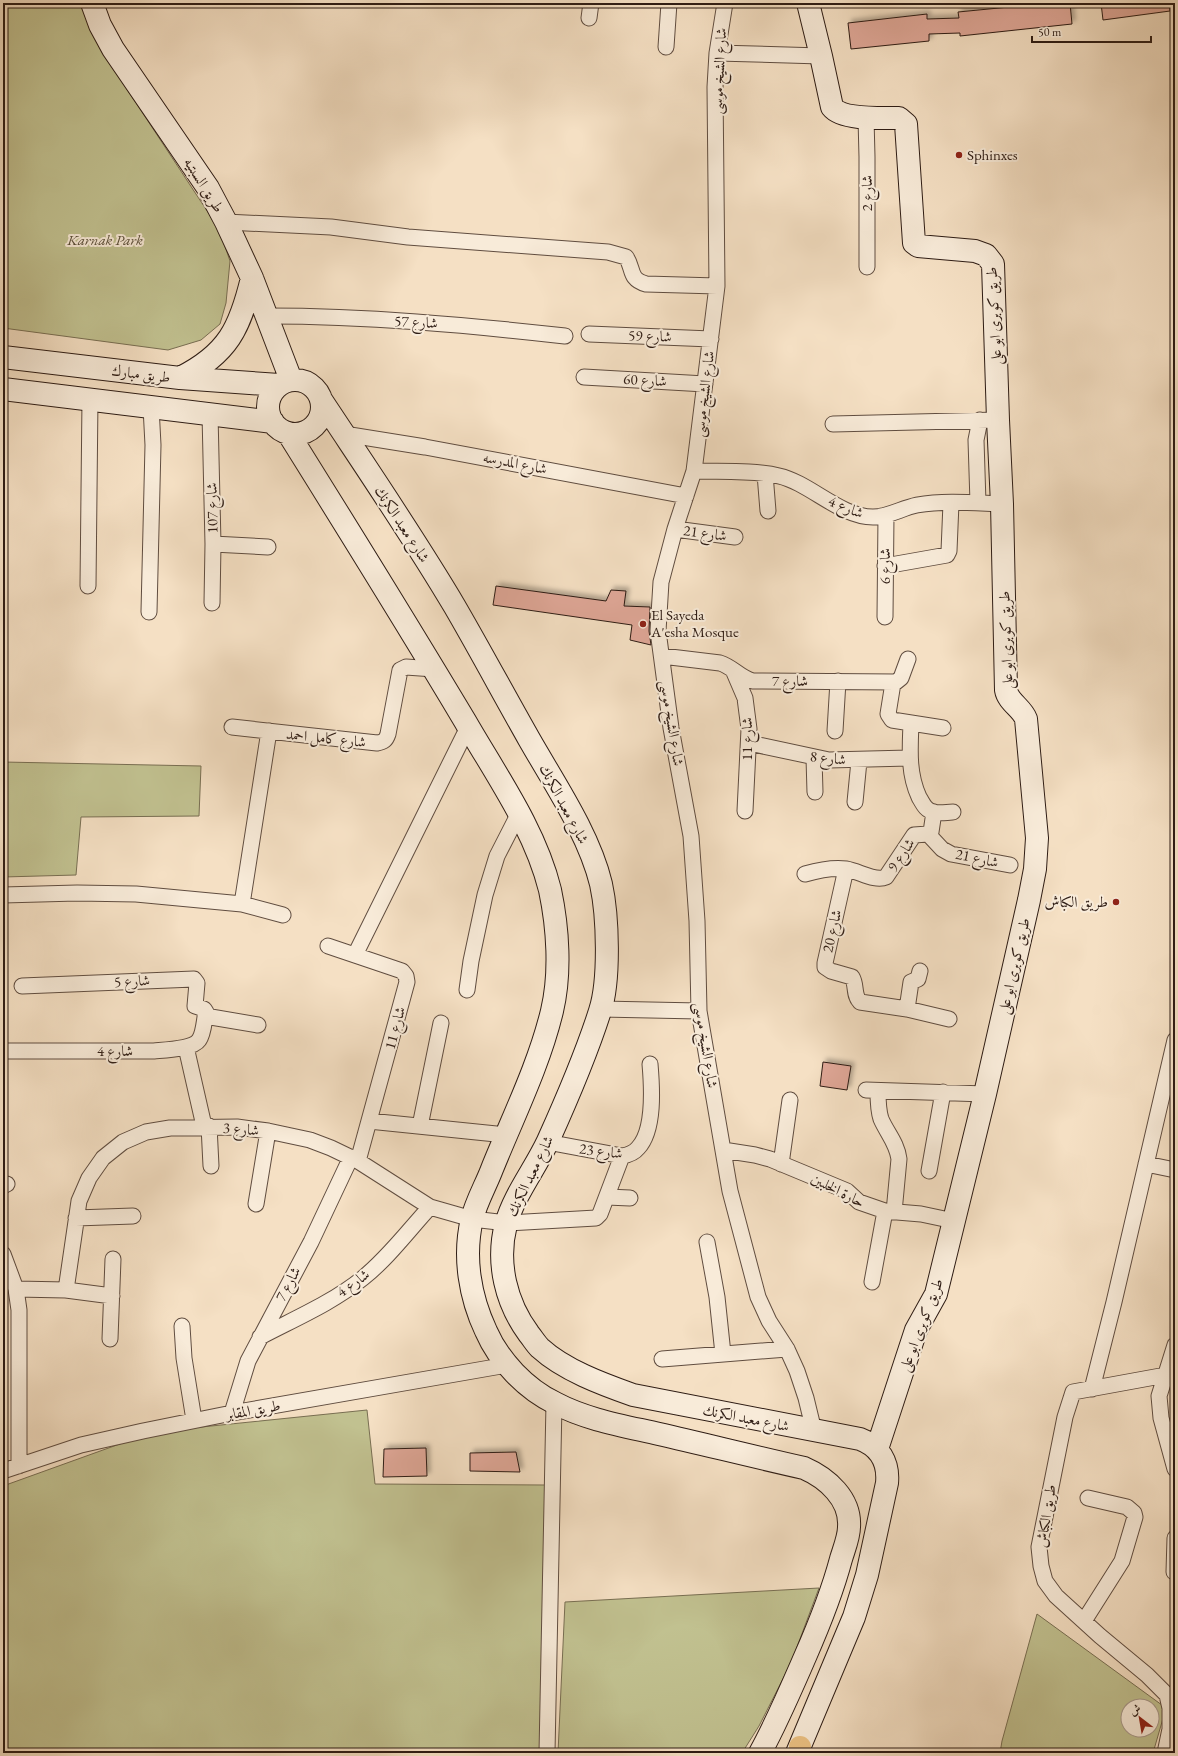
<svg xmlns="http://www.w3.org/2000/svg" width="1178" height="1756" font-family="'EB Garamond',Amiri,serif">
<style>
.green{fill:#c1c190;stroke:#786e52;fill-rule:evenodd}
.building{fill:#dea696;stroke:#2e1c14;filter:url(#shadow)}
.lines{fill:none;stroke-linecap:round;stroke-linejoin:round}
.street-casing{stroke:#604d40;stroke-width:17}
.secondary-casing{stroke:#2e1c14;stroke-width:24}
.primary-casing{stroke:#2e1c14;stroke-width:24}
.street{stroke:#f8ebd9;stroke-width:15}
.secondary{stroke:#f8ebd9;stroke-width:22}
.primary{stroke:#eac082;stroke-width:22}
.poi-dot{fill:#8f2418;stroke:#f8ebd9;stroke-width:1.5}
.labels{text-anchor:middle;stroke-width:4;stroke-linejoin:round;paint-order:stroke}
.street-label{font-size:15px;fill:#2e1c14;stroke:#f8ebd9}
.poi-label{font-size:15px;fill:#2e1c14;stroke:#f8ebd9;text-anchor:start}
.park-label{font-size:15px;font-style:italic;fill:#5a4e39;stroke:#f8ebd9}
</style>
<defs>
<filter id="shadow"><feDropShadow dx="3.5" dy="-3.5" stdDeviation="2" flood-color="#0004"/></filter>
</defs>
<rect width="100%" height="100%" fill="#f5e0c4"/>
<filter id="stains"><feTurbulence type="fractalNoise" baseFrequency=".005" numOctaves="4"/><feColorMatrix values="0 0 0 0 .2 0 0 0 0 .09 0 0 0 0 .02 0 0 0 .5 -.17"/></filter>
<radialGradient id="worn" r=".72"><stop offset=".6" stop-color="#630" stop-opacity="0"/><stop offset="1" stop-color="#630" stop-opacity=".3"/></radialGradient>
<path class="green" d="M3,3H83L89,25L115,71L219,229L230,261L226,303L220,324L201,340L168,350L3,328Z
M3,762L201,766L199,816L81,817L76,875L3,877Z
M367,1410L375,1484L545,1485L544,1753H3V1486L153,1432Z
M819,1588L791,1663L759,1726L742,1753H558L565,1602Z
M1037,1614L1166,1708L1153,1753H1000L1002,1741ZM1128,1706H1152V1730H1128Z"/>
<path class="building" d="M1050,3H1070L1072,24L960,36V33L929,34V41L851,49L848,23L927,14V19L959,18L958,12Z
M1101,3H1169L1170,11L1103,20Z
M496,586L606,601L611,590L626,591L624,606L650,607L649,631L651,645L630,640L632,625L493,605Z
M823,1062L851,1066L847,1090L820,1086Z
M426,1448L427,1476L383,1477L384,1449Z
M516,1452L520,1472L470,1471V1453Z"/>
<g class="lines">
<g class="street-casing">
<path id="street" d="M725,3L717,53L715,87L717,286L694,471L675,529L661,582L658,631L671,728L691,836L697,921L699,1011L730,1191L758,1297L769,1321L787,1349L797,1371L806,1398L814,1431
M589,18L591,3
M666,47L669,3
M717,53L821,56
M866,118L867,157V267
M226,222L331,227L408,237L608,252L626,257C634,268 628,279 646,284L717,286
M267,316C367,316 466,325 565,336
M589,334L711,339
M584,377L705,384
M210,414L213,544L212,603
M833,424L998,420
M344,434L425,447L686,496
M694,471C720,472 754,470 779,476C810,483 840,517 873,517C888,517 902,508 917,505C945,500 975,503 1002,504
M765,474L768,511
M978,503L976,440L980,420
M675,529L735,537
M213,544L268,547
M885,566L947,555L949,551L951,503
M88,586L90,399
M149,612L153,445L151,407
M885,617L886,515
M662,656L720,663C733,667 740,678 753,681L896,682L901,678L908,659
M733,670L745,698L749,729L745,811
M893,683L888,714L892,720L943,728
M911,723C910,749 908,773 919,797C923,804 926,811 934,812C940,814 947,812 953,812
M232,727L377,743C384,742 386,740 388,734L400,670L406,667L434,669
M269,731L242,904L283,915
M835,731L838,681
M749,743L829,760L909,758
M814,758L815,792
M855,802L859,761
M928,834L942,849L951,854L1010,865
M846,869L825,963V967L831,971L852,977C857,985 853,995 860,1002L907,1009L949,1019
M805,874C819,870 832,867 846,869C859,871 875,882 886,877L914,835L928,834L931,832L934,812
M3,895L77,893L136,894L242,904
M328,946L402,971L406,976L407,982L358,1161
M355,955L468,727
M467,990L471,961L485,895L497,856L519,813
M601,1009L699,1011
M907,1009L911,982L918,979L920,971
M205,1016L258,1025
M186,1047L204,1126
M3,1051H154C164,1050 193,1049 199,1040C204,1033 204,1020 206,1012L204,1009L195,1006L197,983L194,979L22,986
M866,1090L985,1094
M878,1091C878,1100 878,1110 881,1119C887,1133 897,1143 899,1159L894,1212
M369,1121L506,1135
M209,1126L211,1166
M420,1126L441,1023
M547,1142L622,1156C628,1155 634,1153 638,1148C655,1130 652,1087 650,1064
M723,1150L755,1155L770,1159L847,1191L859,1202L885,1211L921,1214L954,1221
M781,1164L790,1100
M1146,1164L1175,1170
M929,1171L943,1092
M3,1186L7,1184
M607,1197L630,1198
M256,1204L268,1131
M76,1218L133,1216
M707,1242L717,1297L723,1354
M3,1254L16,1289L19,1310V1466
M872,1282L885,1211
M16,1289L66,1290L112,1296
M66,1290L79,1201L89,1178L103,1158L123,1142L146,1132L170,1128L237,1127L268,1131L310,1140L331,1148L358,1161L430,1207L472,1219L507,1223L596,1218L600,1214L622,1156
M182,1326L184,1358L194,1420
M260,1337C294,1319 332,1303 363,1278C388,1258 408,1231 430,1207
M110,1339L113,1259
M1175,1345L1159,1396L1161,1418L1175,1469
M662,1359L787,1349
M1092,1389L1114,1302L1175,1040
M232,1413L248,1361L311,1242L351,1157
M3,1471L81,1445L143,1431L232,1413L507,1365
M1174,1572L1175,1538
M1084,1621L1122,1561L1135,1517L1134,1513L1127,1507L1088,1498
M547,1753L554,1403
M1165,1753L1170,1729V1708L1167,1695L1147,1675L1100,1636L1056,1596L1045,1581L1041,1566L1039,1547L1065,1417L1073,1392L1166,1375"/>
</g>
<g class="secondary-casing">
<path id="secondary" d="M92,3L100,25L113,49L208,188L226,222L252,278L291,380
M808,3L821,56L832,107C842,120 883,118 899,118L906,124L914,243L918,246L975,251L986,255L993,264L998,420L1002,504L1006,690C1008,702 1022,708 1026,719L1037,838L1035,869L1029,900L985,1094L936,1294L916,1330L877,1449
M3,357L180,378L279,385
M180,378C228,354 240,328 252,278
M268 407a27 27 0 1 1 54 0a27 27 0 1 1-54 0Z
M3,389L273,422
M322,401C367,469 413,536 455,607C480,650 504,695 529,739C554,783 589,834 601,884C608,916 610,980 600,1011C586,1055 567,1099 548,1141C535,1169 514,1195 506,1224C496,1263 506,1303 529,1334C533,1339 536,1344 540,1348C564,1370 602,1384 633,1395L860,1439C879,1446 889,1462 887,1483L867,1575L854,1617L797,1753
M288,433C348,529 407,624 465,721C496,775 535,829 550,890C558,928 561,973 552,1011C539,1065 513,1117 492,1169C486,1185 476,1202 472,1219C463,1257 470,1297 486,1331C499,1361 526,1389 555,1403C587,1420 624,1426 659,1434C707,1445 755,1457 804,1468C827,1478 851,1499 849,1527C849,1537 844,1549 841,1559C832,1593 819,1625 805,1657C791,1689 777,1722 760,1753"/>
</g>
<g class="primary-casing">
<path id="primary" d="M800,1747V1753"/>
</g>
<use href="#street" class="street"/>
<use href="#secondary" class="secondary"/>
<use href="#primary" class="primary"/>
</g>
<g class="poi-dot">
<circle cx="959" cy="155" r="4"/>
<circle cx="643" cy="624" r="4"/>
<circle cx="1116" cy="902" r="4"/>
</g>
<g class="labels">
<g class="street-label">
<text transform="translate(719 71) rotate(-87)" y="5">شارع الشيخ موسى</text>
<text transform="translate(204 185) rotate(58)" y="5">طريق السبتيه</text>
<text transform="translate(867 193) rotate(-90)" y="5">شارع 2</text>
<text transform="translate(994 316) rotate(-93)" y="5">طريق كوبرى ابو على</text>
<text transform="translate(416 322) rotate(3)" y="5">شارع 57</text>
<text transform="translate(650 336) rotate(2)" y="5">شارع 59</text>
<text transform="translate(141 374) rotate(7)" y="5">طريق مبارك</text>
<text transform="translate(645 380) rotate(3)" y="5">شارع 60</text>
<text transform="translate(704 394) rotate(-83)" y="5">شارع الشيخ موسى</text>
<text transform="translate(515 463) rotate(11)" y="5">شارع المدرسه</text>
<text transform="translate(846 507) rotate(22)" y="5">شارع 4</text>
<text transform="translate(212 508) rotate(-91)" y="5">شارع 107</text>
<text transform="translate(402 524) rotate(57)" y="5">شارع معبد الكرنك</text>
<text transform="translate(705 533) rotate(8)" y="5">شارع 21</text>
<text transform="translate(885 566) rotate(-90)" y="5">شارع 6</text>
<text transform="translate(1006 640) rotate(-92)" y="5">طريق كوبرى ابو على</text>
<text x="790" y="686">شارع 7</text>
<text transform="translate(672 723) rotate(81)" y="5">شارع الشيخ موسى</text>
<text transform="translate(326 738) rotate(6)" y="5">شارع كامل احمد</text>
<text transform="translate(747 739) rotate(-90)" y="5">شارع 11</text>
<text transform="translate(828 758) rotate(6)" y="5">شارع 8</text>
<text transform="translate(564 804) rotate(62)" y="5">شارع معبد الكرنك</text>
<text transform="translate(901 855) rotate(-56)" y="5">شارع 9</text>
<text transform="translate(977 858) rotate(12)" y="5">شارع 21</text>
<text transform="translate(832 931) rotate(-77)" y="5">شارع 20</text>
<text transform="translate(1014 966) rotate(-77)" y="5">طريق كوبرى ابو على</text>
<text transform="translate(132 981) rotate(-3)" y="5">شارع 5</text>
<text transform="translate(395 1028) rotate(-75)" y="5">شارع 11</text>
<text transform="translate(706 1045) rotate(81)" y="5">شارع الشيخ موسى</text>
<text x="115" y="1056">شارع 4</text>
<text transform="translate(241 1129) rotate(5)" y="5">شارع 3</text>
<text transform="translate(601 1151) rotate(7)" y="5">شارع 23</text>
<text transform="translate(530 1176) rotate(-64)" y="5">شارع معبد الكرنك</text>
<text transform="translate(838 1190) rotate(27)" y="5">حارة الخلبين</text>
<text transform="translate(353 1283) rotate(-36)" y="5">شارع 4</text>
<text transform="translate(288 1284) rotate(-62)" y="5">شارع 7</text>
<text transform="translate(921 1325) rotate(-69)" y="5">طريق كوبرى ابو على</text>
<text transform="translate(253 1410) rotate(-10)" y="5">طريق المقابر</text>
<text transform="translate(746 1418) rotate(11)" y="5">شارع معبد الكرنك</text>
<text transform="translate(1046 1516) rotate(-81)" y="5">طريق الكباش</text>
</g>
<g class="poi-label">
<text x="967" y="160">Sphinxes</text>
<text x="651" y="620">El Sayeda<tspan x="651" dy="17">A'esha Mosque</tspan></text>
<text x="1108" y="907" text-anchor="end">طريق الكباش</text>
</g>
<g class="park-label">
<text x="105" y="245">Karnak Park</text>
</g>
</g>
<rect width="1178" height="1756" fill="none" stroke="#f5e0c4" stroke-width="16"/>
<rect x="4" y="4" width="1170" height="1748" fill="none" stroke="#2e1c14" stroke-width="2"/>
<rect x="8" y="8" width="1162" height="1740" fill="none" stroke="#2e1c14"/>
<g transform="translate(1140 1718) rotate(329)"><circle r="19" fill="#f8ebd9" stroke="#a7988a"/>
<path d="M0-3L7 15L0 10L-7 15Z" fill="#8f2418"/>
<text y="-6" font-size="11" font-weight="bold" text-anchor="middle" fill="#2e1c14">ش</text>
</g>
<path d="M1032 36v6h119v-6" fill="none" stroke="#2e1c14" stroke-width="2"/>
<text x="1038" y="36" font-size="12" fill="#2e1c14" stroke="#f8ebd9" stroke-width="3" paint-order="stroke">50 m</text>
<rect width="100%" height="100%" filter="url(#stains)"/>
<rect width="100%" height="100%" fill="url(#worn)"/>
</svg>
